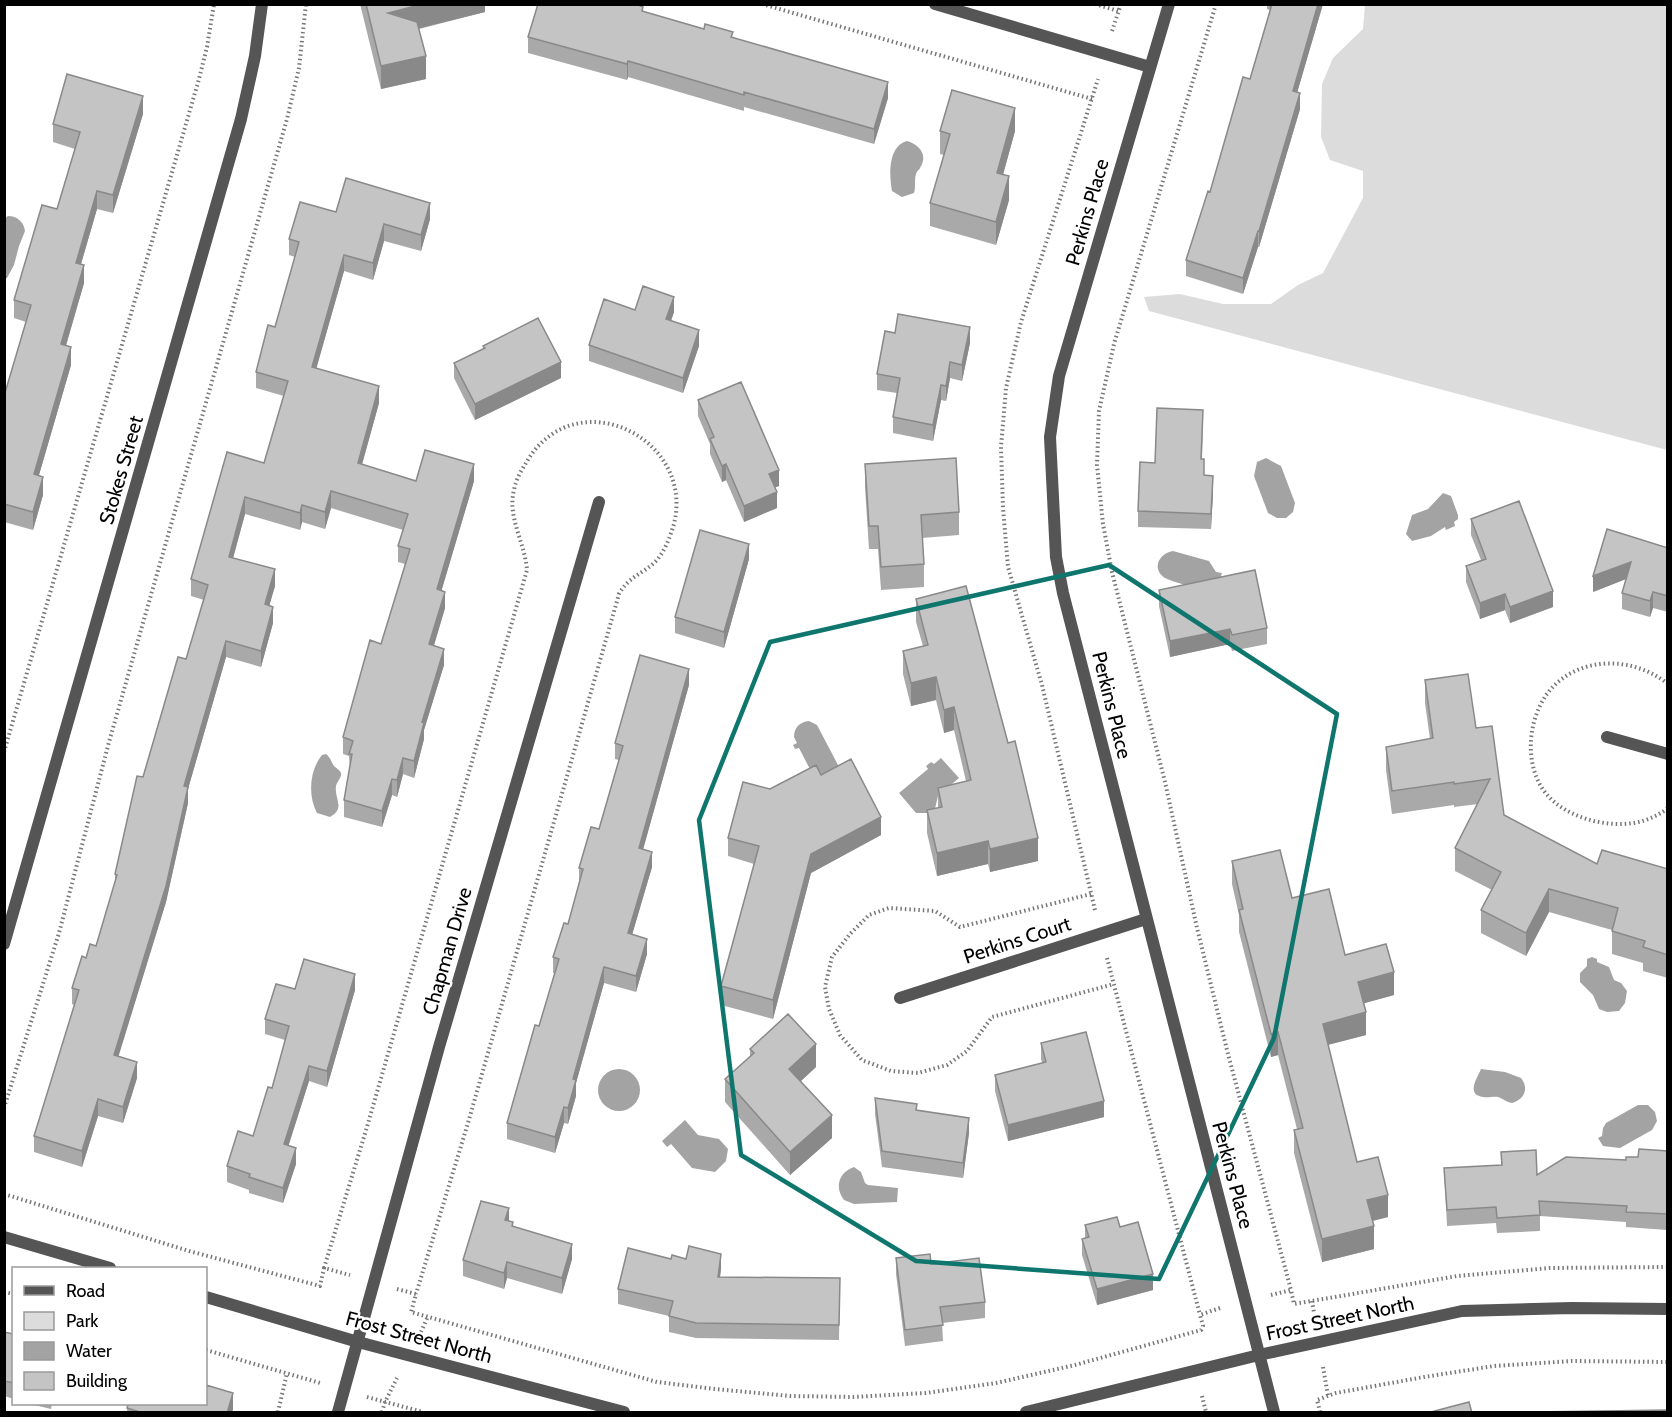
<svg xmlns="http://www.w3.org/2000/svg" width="1672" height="1417" font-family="Cabin,sans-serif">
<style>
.green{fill:#dcdcdc}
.water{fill:#a3a3a3}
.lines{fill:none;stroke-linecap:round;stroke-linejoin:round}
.path{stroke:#777;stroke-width:4;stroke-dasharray:1.5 3;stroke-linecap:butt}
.street{stroke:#555;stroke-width:12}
.wall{fill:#a9a9a9}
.shaded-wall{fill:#898989}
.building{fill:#c4c4c4;stroke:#898989;stroke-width:1.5}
.marked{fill:none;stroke:#0f766e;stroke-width:4.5;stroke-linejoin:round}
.labels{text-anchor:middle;stroke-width:5;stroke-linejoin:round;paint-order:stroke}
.street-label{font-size:20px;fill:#000;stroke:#fff}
</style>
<rect width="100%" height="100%" fill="#fff"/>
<path class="green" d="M1365,5H1667V450L1149,311L1144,297L1180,294L1223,304H1271L1298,285L1323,273L1363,198V171L1330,160L1321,137L1322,84L1333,58L1363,29Z"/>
<path class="water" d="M907,141C918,144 928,154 921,166C919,171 918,169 916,174C914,180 916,187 914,193L902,197L892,191C889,175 888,146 907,141Z
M8,216C17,216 24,222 25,231L19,246L14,265L7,278L5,279V218Z
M1266,458L1281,466L1295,503L1293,512L1286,518H1277L1268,513L1254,476L1257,462Z
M1443,493L1451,496L1458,515V519L1454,522L1455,526L1446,530L1445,527L1431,536L1412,541L1406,534L1412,515L1428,509Z
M1173,551L1209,561L1216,572L1222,573L1219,582C1214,584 1207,588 1201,588C1195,588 1170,581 1165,578C1151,569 1159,553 1173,551Z
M809,721L817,725L838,765V769L814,777L799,748L795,749L793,745L797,743L794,737C794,728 799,722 809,721Z
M326,754C331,758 331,762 334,766C336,768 340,770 341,773C342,777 337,782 336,786C334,799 346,808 330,817L317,813C308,796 309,771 322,755Z
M941,758L959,778L938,796L934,813H916L899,793L928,769L926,766L931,762L934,764Z
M1592,957L1597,959V962L1609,967L1614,980L1621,983L1627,991L1625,1003L1619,1011L1607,1012L1599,1009L1593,995L1580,982V973L1587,966V959Z
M1481,1069L1505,1072L1521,1078C1529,1088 1525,1099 1512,1103C1506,1102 1504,1099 1498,1097C1494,1096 1488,1098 1483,1097C1465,1094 1478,1077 1481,1069Z
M598 1090a21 21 0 1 1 42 0a21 21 0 1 1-42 0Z
M1638,1105H1648L1655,1112L1657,1121L1652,1130L1620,1148L1603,1146L1598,1138L1602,1136L1603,1128L1606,1123Z
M685,1120L698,1135L719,1139L728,1149L726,1161L715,1172L692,1168L671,1144L667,1147L662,1141Z
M854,1167L861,1172L865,1183L868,1185L898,1188L897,1202L854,1204L844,1200C834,1187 839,1172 854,1167Z"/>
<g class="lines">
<path class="path" d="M762,4L1092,99
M1095,4L1118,11
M1216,4L1114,344L1099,411L1097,465L1103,524L1112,572L1165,782L1197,928L1228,1054L1291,1290
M1112,31L1121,4
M1668,684C1637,659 1590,655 1558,682C1527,708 1520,768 1550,798C1562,810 1578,817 1594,821C1620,827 1646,825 1668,808
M4,752L199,79L207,47L214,4
M1091,894L960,927L935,911L889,908L869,915L850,934L832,957L825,987L829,1009L840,1035L862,1060L891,1071L918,1073L947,1065L967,1051L992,1017L1114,984
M1095,910L1042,685L1008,567L1003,508L1001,447L1006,388L1021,322L1098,79
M1107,958L1200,1315
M4,1108L59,933L109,742L287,119L299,68L306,4
M4,1194L189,1251L320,1286L324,1268L350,1275
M324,1268L367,1127L527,570C525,543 507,517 514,490C516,478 523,468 529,458C579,381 695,439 674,524C670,537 665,551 656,561C643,574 629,576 619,594L468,1123L416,1294
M397,1289L416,1294L411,1312L657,1382L715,1389L790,1396L854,1397L926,1393L996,1383L1075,1365L1201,1330L1203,1326L1200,1315L1220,1308
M4,1292L14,1294
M1271,1295L1291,1290L1294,1304L1457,1276L1550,1268L1668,1267
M1312,1301L1315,1318
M421,1332L428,1316
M206,1350L320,1383
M1323,1367L1328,1396
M1202,1396L1206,1412
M367,1397L423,1412
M278,1412L287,1373
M382,1412L385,1402L397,1378
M1320,1412L1317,1400L1336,1393L1424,1377L1494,1366L1572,1361L1668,1362"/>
<path class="street" d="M935,4L1150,67
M1169,4L1059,376L1050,437L1056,557L1063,593L1274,1412
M1607,737L1668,754
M4,944L241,119L255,56L262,4
M900,998L1146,919
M4,1237L110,1268
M206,1297L358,1342L624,1412
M338,1412L439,1047L599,502
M1026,1412L1259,1355L1462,1311L1572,1308L1668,1309"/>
</g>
<path class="wall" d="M360,4H485V12L419,29L426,79L381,89Z
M1267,4H1323L1297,92L1300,109L1259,247H1258L1243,294L1186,276V260L1250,79L1270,10L1267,9Z
M643,12L733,37L888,98L874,144L744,107V111L628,77L627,80L528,53V37Z
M143,114L113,213L97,209L81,264L84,283L66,346L71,365L39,475L43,495L33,530L4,522V396L26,322L14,318V300L57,209L75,149L53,142V124Z
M940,131H1015L1003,175L1009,200L996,245L930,226V203L944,155L940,154Z
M336,212L430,219L421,251L384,241L373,280L344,271L316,368L379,403L362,464L416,481H474L441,591L445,608L434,646L444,665L424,730V739L414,778L403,774L397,797L392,795L382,827L344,817V800L350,770L349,756L343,754V737L381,644L405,564L398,562V546L403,530L331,508L325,529L302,522L300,530L245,514L233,558L275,586L269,605L273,623L261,667L226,657L188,789V803L166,902L118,1056L137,1078L123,1123L98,1116L82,1167L34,1152V1136L74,1005L72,1004V988L86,958L96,946L115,884V874L143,777L186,659L204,600L191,596V579L264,463L284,396L256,388V372L275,327L295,257L289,255V239Z
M635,310L674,312L671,321L699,346L683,393L589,361V345Z
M970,343L962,381L950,378L946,401L941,400L933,441L893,433V417L897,393L877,390V374Z
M483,346L561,378L475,420L454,378V363L483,349Z
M698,400L779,486L775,487L777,508L744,522L726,480L722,482L710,454V444L698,416Z
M1203,426L1202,459L1204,475L1213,492L1211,529L1138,527V511L1155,463Z
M865,464L959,512V535L922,538L924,564V587L881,590L878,549H869L865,487Z
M1471,519L1553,607L1510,623L1505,610L1480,619L1466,582V566L1481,560L1471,535Z
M1668,548V612L1653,608L1650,617L1622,609V593L1626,579L1593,592Z
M749,559L724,648L675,633V617Z
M1159,590L1267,628V644L1232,651L1230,644L1170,657L1159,606Z
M916,599L1038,861L990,872L988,864L937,876L927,833V810L938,808V788L966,781L954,730L944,733L936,700L911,706L903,674V651L923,646L916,622Z
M1425,680L1476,728L1504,815L1597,864L1668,869V978L1643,971V963L1612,954V930L1549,912L1526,956L1481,933V910L1492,890L1455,871V848L1478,804L1454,807V805L1392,814L1386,770V747L1430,739L1425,703Z
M689,685L643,849L652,867L632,934L647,954L636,992L604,983L576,1083V1096L568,1124L564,1123L555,1153L507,1139V1123L539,1026L555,973H553V957L568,924L579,884V868L599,829L619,760L615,759V743Z
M821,775L881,835L811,873L773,1019L721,1005V986L754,864L728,856V838Z
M1232,861L1292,898L1345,955L1394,995L1364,1003L1366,1035L1328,1045L1357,1162L1388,1217L1373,1221L1374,1249L1322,1262L1294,1153V1130L1297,1129L1278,1055L1271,1057L1239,932V915L1232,884Z
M295,989L355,990L327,1087L309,1081L288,1146L296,1164L283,1203L249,1193V1190L227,1182V1166L253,1136L272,1088L285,1040L265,1034V1019Z
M1041,1043L1104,1117L1008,1141L995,1091V1075L1042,1063L1041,1059Z
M750,1049L816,1067L801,1081L832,1138L790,1175L725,1102V1079L750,1056Z
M875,1098L917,1110L969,1133L963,1178L882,1167L875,1114Z
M1668,1151L1667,1230L1626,1227V1222L1540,1216V1231L1497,1233L1496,1223L1447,1226L1444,1168L1501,1165V1152L1537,1175L1626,1160Z
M509,1221L513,1226L572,1259L562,1294L507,1278L504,1289L463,1276V1260Z
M1085,1225L1120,1227L1153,1290L1097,1305L1082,1255V1239L1085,1238Z
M896,1258L931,1264L985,1302V1318L942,1323L943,1341L905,1346L896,1274Z
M721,1269L720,1277L840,1278L839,1340L696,1338L669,1332V1316L618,1304V1289Z
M4,1332L14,1334V1399L4,1396Z
M30,1404H52L51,1409Z
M127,1408L233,1409L232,1413H127Z"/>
<path class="shaded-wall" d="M423,4H485V12L388,36V13Z
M1318,4H1323L1293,107V91Z
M426,56V79L381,89V66Z
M628,61V77L627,80V64Z
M888,82V98L874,144V129Z
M1300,93V109L1259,247V231Z
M143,96V114L113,213V195Z
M1015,108V131L997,196V173Z
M1009,176V200L996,245V222Z
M97,191V209L76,281V263Z
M430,203V219L421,251V235Z
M384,224V241L373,280V263Z
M1258,231V247L1243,294V278Z
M344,255V271L312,384V367Z
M84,265V283L61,362V344Z
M674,297V312L666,335V319Z
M970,327V343L962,381V365Z
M699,330V346L683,393V378Z
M71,347V365L34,492V474Z
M561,362V378L475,420V404Z
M950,362V378L946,401V386Z
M941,385V400L933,441V425Z
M379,386V403L358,479V463Z
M474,464V481L437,606V589Z
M726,464V480L722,482V466Z
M779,470V486L769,490V474Z
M1213,476V492L1211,529V514Z
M43,477V495L33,530V512Z
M331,491V508L325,529V512Z
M777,492V508L744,522V506Z
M245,497V514L229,573V557Z
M302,505V522L300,530V513Z
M749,544V559L724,648V632Z
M1631,562V577L1593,592V576Z
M275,569V586L265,621V604Z
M1553,591V607L1510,623V607Z
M445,592V608L429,661V644Z
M1653,592V608L1650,617V601Z
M1505,594V610L1480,619V603Z
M273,607V623L261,667V651Z
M1230,629V644L1170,657V641Z
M226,641V657L188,789V803L166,902L114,1071V1055L184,786Z
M444,649V665L424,730V739L414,778V761L422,722Z
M689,669V685L639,864V848Z
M936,677V700L911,706V683Z
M954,707V730L944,733V710Z
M403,758V774L397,797V780Z
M392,779V795L382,827V811Z
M881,817V835L811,873L773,1019V1000L811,854Z
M1038,838V861L990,872V849Z
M988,841V864L937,876V853Z
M652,852V867L628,949V933Z
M1549,889V912L1526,956V933Z
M647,939V954L636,992V976Z
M604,967V983L576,1083V1096L568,1124V1108L573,1079Z
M1394,972V995L1358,1005V982Z
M355,974V990L327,1087V1071Z
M1366,1012V1035L1323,1046V1024Z
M1278,1032V1055L1271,1057V1034Z
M816,1044V1067L789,1092V1069Z
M137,1062V1078L123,1123V1107Z
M309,1066V1081L284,1160V1144Z
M98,1099V1116L82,1167V1151Z
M1104,1101V1117L1008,1141V1125Z
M564,1107V1123L555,1153V1137Z
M832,1115V1138L790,1175V1152Z
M969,1118V1133L963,1178V1163Z
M296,1148V1164L283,1203V1188Z
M1388,1195V1217L1367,1222V1200Z
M509,1208V1224L505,1220Z
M1374,1226V1249L1322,1262V1239Z
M572,1244V1259L562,1294V1278Z
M721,1254V1269L718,1292V1277Z
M507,1262V1278L504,1289V1273Z
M1153,1274V1290L1097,1305V1289Z
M233,1393V1409L232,1413H227Z"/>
<path class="building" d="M366,4H423L388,13L417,22L426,56L381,66Z
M538,4H636L643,7L642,11L704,29L705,24L733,32L731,37L888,82L874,129L744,92V95L628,61L627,64L528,37Z
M1272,4H1318L1293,91L1300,93L1259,231H1258L1243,278L1186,260L1208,191L1210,192L1243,77L1250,79Z
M67,74L143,96L113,195L97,191L76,263L84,265L61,344L71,347L34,474L43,477L33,512L4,504V396L31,305L14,300L42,205L57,209L80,132L53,124Z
M952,90L1015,108L997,173L1009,176L996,222L930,203L950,134L940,131Z
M346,178L430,203L421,235L384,224L373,263L344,255L312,367L379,386L358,463L416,481L425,450L474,464L437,589L445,592L429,644L444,649L422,722L424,723L414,761L403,758L397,780L392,779L382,811L344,800L352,754H349L353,741L343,737L370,640L381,644L410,549L398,546L408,514L331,491L325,512L302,505L300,513L245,497L229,557L275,569L265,604L273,607L261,651L226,641L184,786L188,787L166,886L114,1055L137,1062L123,1107L98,1099L82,1151L34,1136L79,990L72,988L82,956L86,958L90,944L96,946L117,875L115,874L137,776L143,777L178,657L186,659L208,585L191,579L227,452L264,463L288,381L256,372L268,325L275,327L299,242L289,239L300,202L336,212Z
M643,286L674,297L666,319L699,330L683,378L589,345L604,299L635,310Z
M898,314L970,327L962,365L950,362L946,386L941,385L933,425L893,417L900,378L877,374L885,331L895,333Z
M538,318L561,362L475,404L454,363L485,348L483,346Z
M741,382L779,470L769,474L777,492L744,506L726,464L722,466L710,439L714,437L698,400Z
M1157,408L1203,410L1201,459H1204V475L1213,476L1211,514L1138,511L1140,462L1155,463Z
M956,458L959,512L921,515L924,564L881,567L878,526H869L865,464Z
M1519,501L1553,591L1510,607L1505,594L1480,603L1466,566L1486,559L1471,519Z
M1607,529L1668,548V596L1653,592L1650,601L1622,593L1631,562L1593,576Z
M700,530L749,544L724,632L675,617Z
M1255,570L1267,628L1232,635L1230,629L1170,641L1159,590Z
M966,586L1008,743L1015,741L1038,838L990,849L988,841L937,853L927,810L942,807L938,788L971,780L954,707L944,710L936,677L911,683L903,651L928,645L916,599Z
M640,655L689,669L639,848L652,852L628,933L647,939L636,976L604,967L573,1079L576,1080L568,1108L564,1107L555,1137L507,1123L535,1025L539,1026L559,959L553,957L564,923L568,924L583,869L579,868L591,827L599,829L623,746L615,743Z
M1468,674L1476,728L1492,726L1504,815L1597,864L1602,850L1668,869V955L1643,947L1645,941L1612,931L1618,908L1549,889L1526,933L1481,910L1501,872L1455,848L1490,779L1454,784V782L1392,791L1386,747L1433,738L1425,680Z
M851,759L881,817L811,854L773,1000L721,986L759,846L728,838L743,782L770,789L816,765L821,775Z
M1280,850L1292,898L1329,889L1345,955L1386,944L1394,972L1358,982L1366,1012L1323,1024L1357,1162L1378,1157L1388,1195L1367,1200L1374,1226L1322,1239L1294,1130L1303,1128L1278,1032L1271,1034L1239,910L1243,909L1232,861Z
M304,959L355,974L327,1071L309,1066L284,1144L296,1148L283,1188L249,1177L250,1174L227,1166L238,1131L253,1136L268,1087L272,1088L289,1026L265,1019L276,984L295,989Z
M788,1014L816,1044L789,1069L832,1115L790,1152L725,1079L754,1053L750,1049Z
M1086,1032L1104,1101L1008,1125L995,1075L1046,1062L1041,1043Z
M875,1098L917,1104L916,1110L969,1118L963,1163L882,1151Z
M1639,1149L1668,1151L1667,1214L1626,1212L1627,1206L1539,1201L1540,1215L1497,1218L1496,1207L1447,1210L1444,1168L1502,1165L1501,1152L1536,1150L1537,1175L1566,1157L1626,1160V1157H1638Z
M481,1201L509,1208L505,1220L513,1222L512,1226L572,1244L562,1278L507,1262L504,1273L463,1260Z
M1117,1217L1120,1227L1138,1222L1153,1274L1097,1289L1082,1239L1089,1237L1085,1225Z
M689,1246L721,1254L718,1277L840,1278L839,1325L696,1323L669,1316L673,1301L618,1289L628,1248L671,1259L672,1255L686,1259Z
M930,1254L931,1264L979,1258L985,1302L940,1307L943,1325L905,1330L896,1258Z
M4,1332L14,1334V1383L4,1381Z
M206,1385L233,1393L227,1413H143L127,1408L128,1404H206Z
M1469,1402L1472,1413H1427Z
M1668,1410V1413H1534V1412Z"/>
<path class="marked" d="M1109,565L1337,714L1274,1038L1159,1279L916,1261L741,1155L699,820L770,642Z"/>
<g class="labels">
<g class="street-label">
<text transform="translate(1087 212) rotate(-74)" y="7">Perkins Place</text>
<text transform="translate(121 470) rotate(-74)" y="7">Stokes Street</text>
<text transform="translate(1112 705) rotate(76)" y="7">Perkins Place</text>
<text transform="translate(1017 940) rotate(-18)" y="7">Perkins Court</text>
<text transform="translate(447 951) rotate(-74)" y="7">Chapman Drive</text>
<text transform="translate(1233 1175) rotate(75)" y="7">Perkins Place</text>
<text transform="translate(1340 1318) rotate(-12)" y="7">Frost Street North</text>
<text transform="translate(419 1337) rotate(15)" y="7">Frost Street North</text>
</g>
</g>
<rect width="1672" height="1417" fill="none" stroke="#000000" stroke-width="12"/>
<rect x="12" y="1267" width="195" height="138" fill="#ffffff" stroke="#999999" stroke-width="1.5"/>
<rect x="24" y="1286" width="30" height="9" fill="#555555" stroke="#999999" stroke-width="1.5"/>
<text x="66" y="1297" font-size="18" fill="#000000">Road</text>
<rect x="24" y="1312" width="30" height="18" fill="#dcdcdc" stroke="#999999" stroke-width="1.5"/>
<text x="66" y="1327" font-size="18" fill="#000000">Park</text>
<rect x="24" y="1342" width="30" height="18" fill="#a3a3a3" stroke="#999999" stroke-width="1.5"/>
<text x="66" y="1357" font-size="18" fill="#000000">Water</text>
<rect x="24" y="1372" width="30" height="18" fill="#c4c4c4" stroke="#999999" stroke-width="1.5"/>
<text x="66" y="1387" font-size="18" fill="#000000">Building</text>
</svg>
